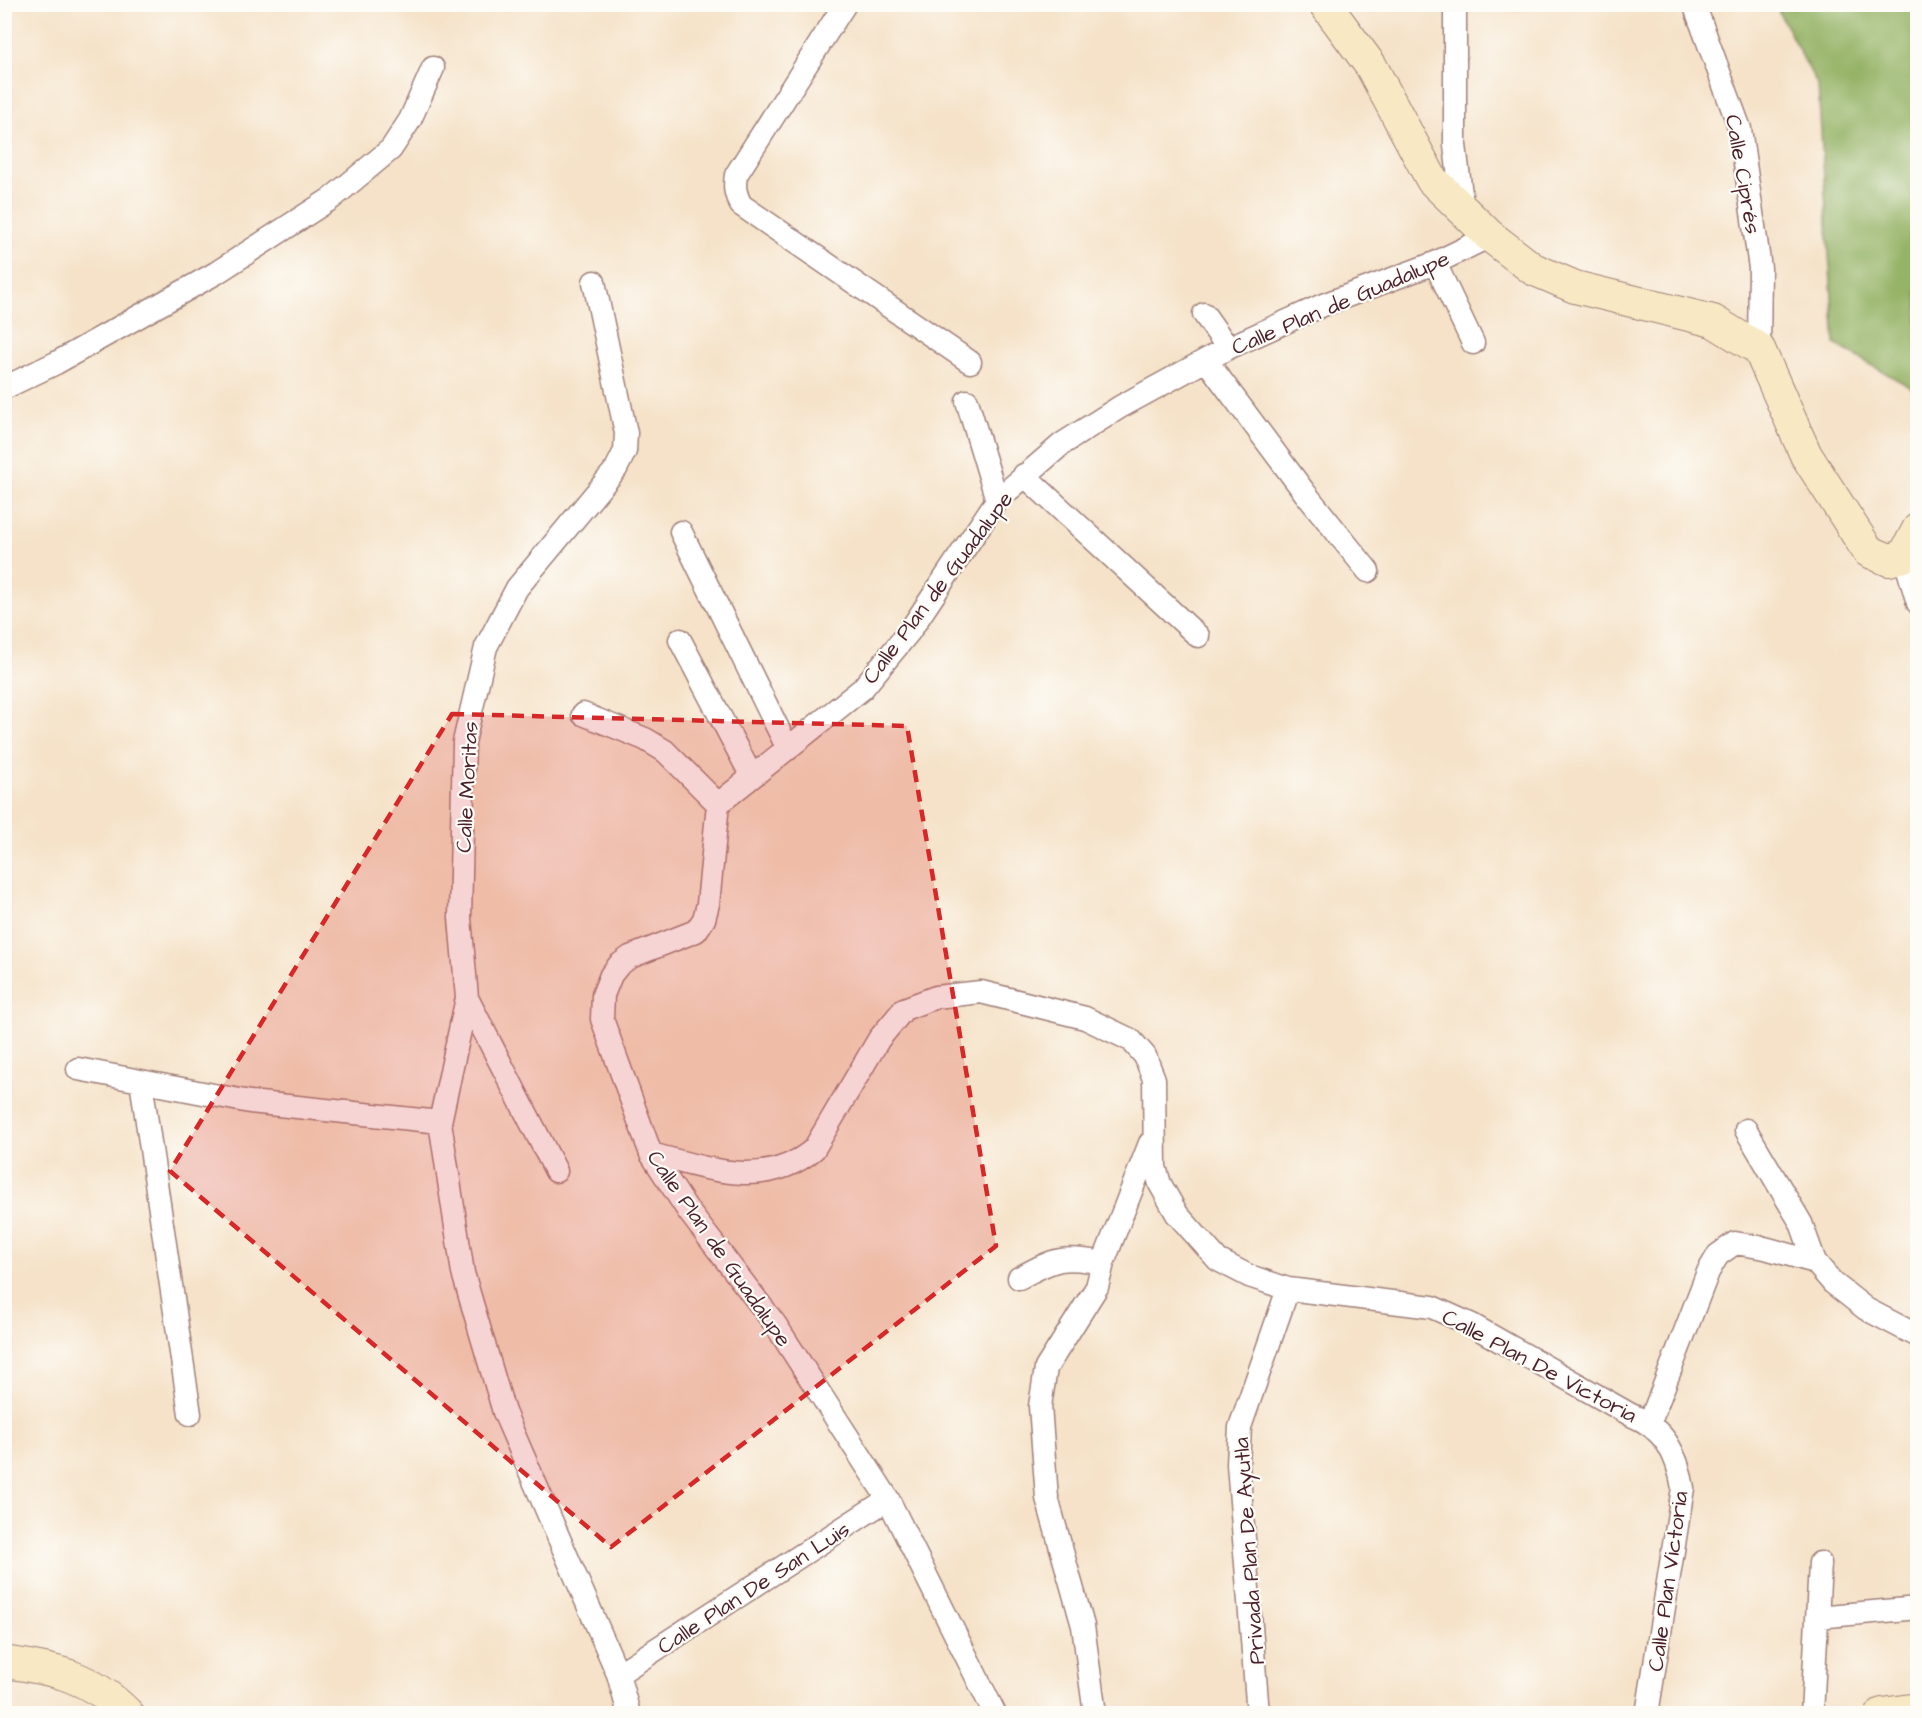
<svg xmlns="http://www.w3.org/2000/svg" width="1922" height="1718" font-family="'Architects Daughter',sans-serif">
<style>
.forest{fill:#96b467;stroke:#706a49;stroke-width:1.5}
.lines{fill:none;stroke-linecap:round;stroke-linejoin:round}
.street-casing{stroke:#a0807a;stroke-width:25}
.secondary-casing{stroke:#a0807a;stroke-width:34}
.street{stroke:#fff;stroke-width:22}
.secondary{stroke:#f8e8c3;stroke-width:32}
.marked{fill:#d62828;fill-opacity:0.2;stroke:#d62828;stroke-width:4.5;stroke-dasharray:12 8;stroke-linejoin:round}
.labels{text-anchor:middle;stroke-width:4.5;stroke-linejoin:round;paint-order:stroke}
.street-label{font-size:22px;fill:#4a1f2b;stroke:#fdfcf7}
</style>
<rect width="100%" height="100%" fill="#fdfcf7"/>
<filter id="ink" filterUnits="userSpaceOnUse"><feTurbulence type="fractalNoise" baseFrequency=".0167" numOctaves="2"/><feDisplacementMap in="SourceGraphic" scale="12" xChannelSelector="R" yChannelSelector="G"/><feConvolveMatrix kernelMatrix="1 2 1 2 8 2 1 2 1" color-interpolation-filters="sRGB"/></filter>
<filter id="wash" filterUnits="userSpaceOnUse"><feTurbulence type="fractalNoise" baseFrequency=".008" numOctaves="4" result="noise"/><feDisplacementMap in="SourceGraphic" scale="24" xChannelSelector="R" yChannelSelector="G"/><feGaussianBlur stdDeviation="1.35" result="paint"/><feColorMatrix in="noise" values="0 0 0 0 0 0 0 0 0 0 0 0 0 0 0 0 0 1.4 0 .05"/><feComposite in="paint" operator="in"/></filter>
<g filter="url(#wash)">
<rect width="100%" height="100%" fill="#f5e2c8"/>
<path class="forest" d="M1775,5H1917V391L1835,344L1818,86Z"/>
</g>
<g filter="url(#ink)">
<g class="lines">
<g class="street-casing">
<path id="street" d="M845,4L736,175C734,187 735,194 741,205L970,362
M1455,4V145L1463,211
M1694,4L1740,129L1760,268L1759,349
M1435,263L1473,343
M594,282L626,433L625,451L616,469L517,588L486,647L464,742L460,918L467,998L440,1122L463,1273L504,1412L618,1674L629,1714
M1204,314L1228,348
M1206,360L1305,493L1368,571
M4,388L56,363L216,273L332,198L391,149L410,120L433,68
M967,401L997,500
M1024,475L1198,636
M681,532L788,749
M1904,556L1918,603
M680,640L751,775
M583,714L645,739L665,751L718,804
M467,998L556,1171
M78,1069L250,1102L440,1122
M141,1081L190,1414
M1746,1130L1801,1223L1815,1262L1833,1283L1866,1309L1918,1336
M651,1154C706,1168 765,1191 814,1149L879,1039L904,1009L936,997L981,992L1085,1018L1131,1040L1145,1056L1154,1079L1155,1167L1160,1184L1177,1214L1218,1260L1249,1276L1288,1289L1432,1307L1472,1325L1631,1415C1664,1428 1677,1453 1683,1488L1647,1714
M1019,1278C1055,1259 1062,1255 1103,1263
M1650,1422L1708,1272L1718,1255L1735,1243L1765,1248L1815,1262
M1817,1617L1918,1608
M618,1674L888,1499
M995,1714L888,1499L775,1324L689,1212L651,1154L602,1019L603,995L611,975L619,965L630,957L696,931L704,919L708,904L718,804L862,689L909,632L997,500L1062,444L1120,407L1228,348L1323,305L1435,263L1490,236
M1095,1714L1083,1626L1047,1498L1040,1406L1046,1368L1097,1287L1103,1263L1150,1143
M1258,1714L1238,1464L1240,1427L1288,1289
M1812,1714L1820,1563"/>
</g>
<g class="secondary-casing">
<path id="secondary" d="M1325,4L1371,66L1432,180L1490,236L1533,269L1575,287L1713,321L1759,349L1806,455L1868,551L1889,560L1904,556L1918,529
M4,1662C55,1669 90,1676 128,1714
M1882,1714L1918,1709"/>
</g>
<use href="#street" class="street"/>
<use href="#secondary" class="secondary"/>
</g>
</g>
<path class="marked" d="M452,714L907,726L996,1246L611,1547L170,1171Z"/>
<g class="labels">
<g class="street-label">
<text transform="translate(1744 174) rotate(80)" y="8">Calle Ciprés</text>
<text transform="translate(1340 302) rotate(-23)" y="8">Calle Plan de Guadalupe</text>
<text transform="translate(937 587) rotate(-53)" y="8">Calle Plan de Guadalupe</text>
<text transform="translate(466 787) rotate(-87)" y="8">Calle Moritas</text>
<text transform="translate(720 1248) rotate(55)" y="8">Calle Plan de Guadalupe</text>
<text transform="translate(1540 1365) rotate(28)" y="8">Calle Plan De Victoria</text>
<text transform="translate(1248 1551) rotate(-94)" y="8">Privada Plan De Ayutla</text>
<text transform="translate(1667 1581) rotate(-82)" y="8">Calle Plan Victoria</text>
<text transform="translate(753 1587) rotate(-33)" y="8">Calle Plan De San Luis</text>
</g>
</g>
<rect width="1922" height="1718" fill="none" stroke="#fdfcf7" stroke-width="24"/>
</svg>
